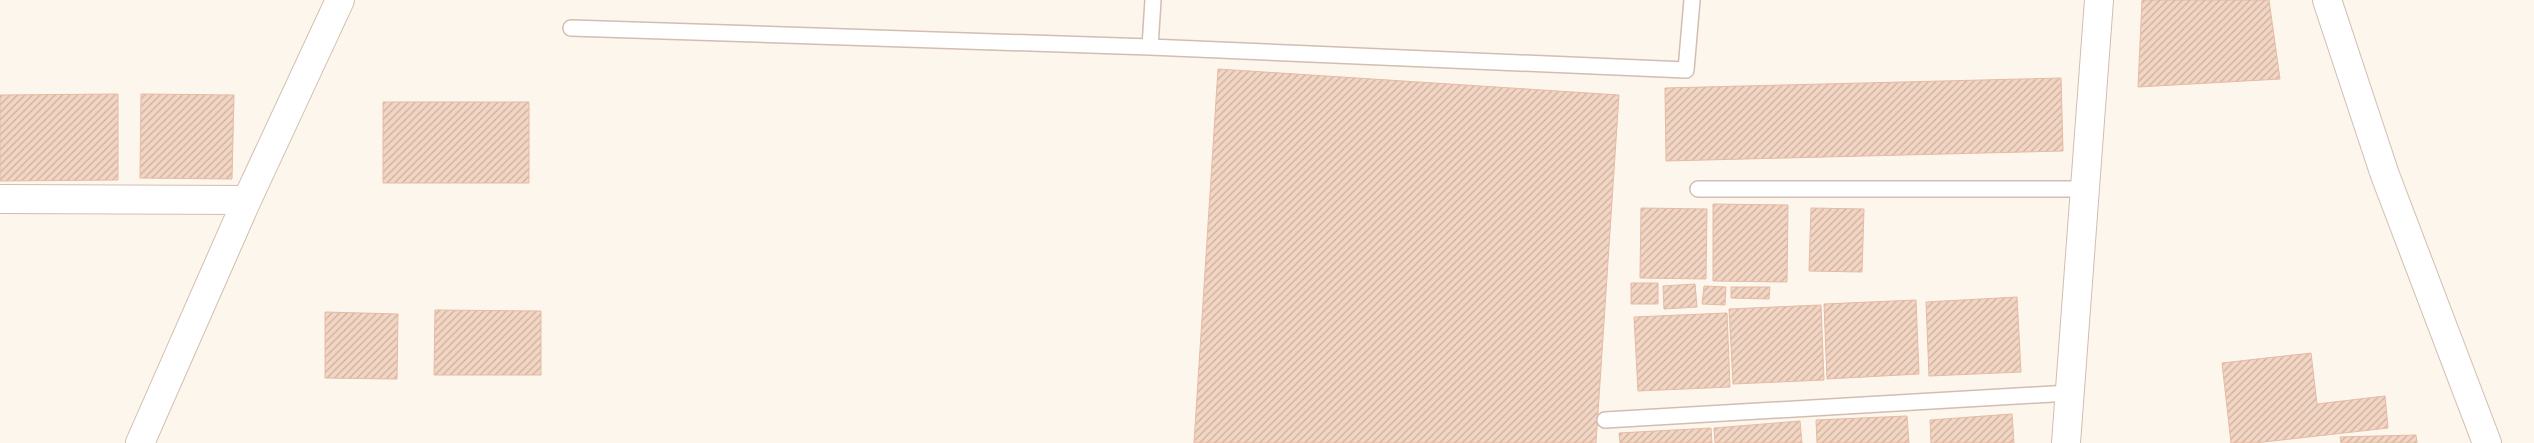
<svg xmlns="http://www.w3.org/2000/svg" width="2534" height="443" font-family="Quicksand,sans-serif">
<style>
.building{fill:url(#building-hatch);stroke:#e6bba3}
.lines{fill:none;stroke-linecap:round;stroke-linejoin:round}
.service-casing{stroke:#d1beb0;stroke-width:18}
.minor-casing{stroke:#d1beb0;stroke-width:30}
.tertiary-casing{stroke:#d1beb0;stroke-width:30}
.service{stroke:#fff;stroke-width:15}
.minor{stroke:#fff;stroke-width:28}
.tertiary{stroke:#fff;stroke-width:28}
</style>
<defs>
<pattern id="building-hatch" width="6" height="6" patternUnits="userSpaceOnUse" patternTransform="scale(1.25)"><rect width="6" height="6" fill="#f3d5c3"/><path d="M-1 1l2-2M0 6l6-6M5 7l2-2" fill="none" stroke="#cab0a1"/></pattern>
</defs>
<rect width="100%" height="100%" fill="#fdf6ec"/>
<path class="building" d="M2142,0H2269L2280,79L2138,87Z
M1218,69L1619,95L1596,443H1194Z
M2061,78L2063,151L1666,161L1665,88Z
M118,94V180L0,181V95Z
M141,94L234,95L232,179L140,178Z
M383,102H529V183H383Z
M1713,204L1788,205L1787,282L1713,281Z
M1641,208L1707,209L1706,279L1640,278Z
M1811,208L1864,209L1862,272L1809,271Z
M1631,283H1658V304H1631Z
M1695,284L1697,307L1664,309L1663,286Z
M1704,286L1726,287L1725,305L1702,304Z
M1731,287H1770L1769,299L1731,298Z
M2017,297L2021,372L1929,376L1926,302Z
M1916,300L1919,374L1827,379L1824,304Z
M1821,305L1824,380L1733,384L1729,309Z
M435,310L541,311V375H434Z
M325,312L398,314L397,379L325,378Z
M1727,313L1730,387L1638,391L1634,317Z
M2311,353L2317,404L2385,396L2388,428L2255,443H2231L2222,363Z
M2012,414L2014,443H1931L1930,420Z
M1907,416L1909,443H1817L1816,420Z
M1800,421L1802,443H1715L1714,428Z
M1711,428L1712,443H1620L1619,433Z
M2416,435L2417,443H2341L2340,437Z"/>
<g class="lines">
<g class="service-casing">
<path id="service" d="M571,28L1150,47L1686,70L1692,0
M1150,47L1153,0
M1698,189H2085
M1605,420L2069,393"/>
</g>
<g class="minor-casing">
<path id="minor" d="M0,199L247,200
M140,443L247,200L340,0
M2066,443L2099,0"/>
</g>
<g class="tertiary-casing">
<path id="tertiary" d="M2327,0L2385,175L2487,443"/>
</g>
<use href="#service" class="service"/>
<use href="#minor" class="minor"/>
<use href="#tertiary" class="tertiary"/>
</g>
</svg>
